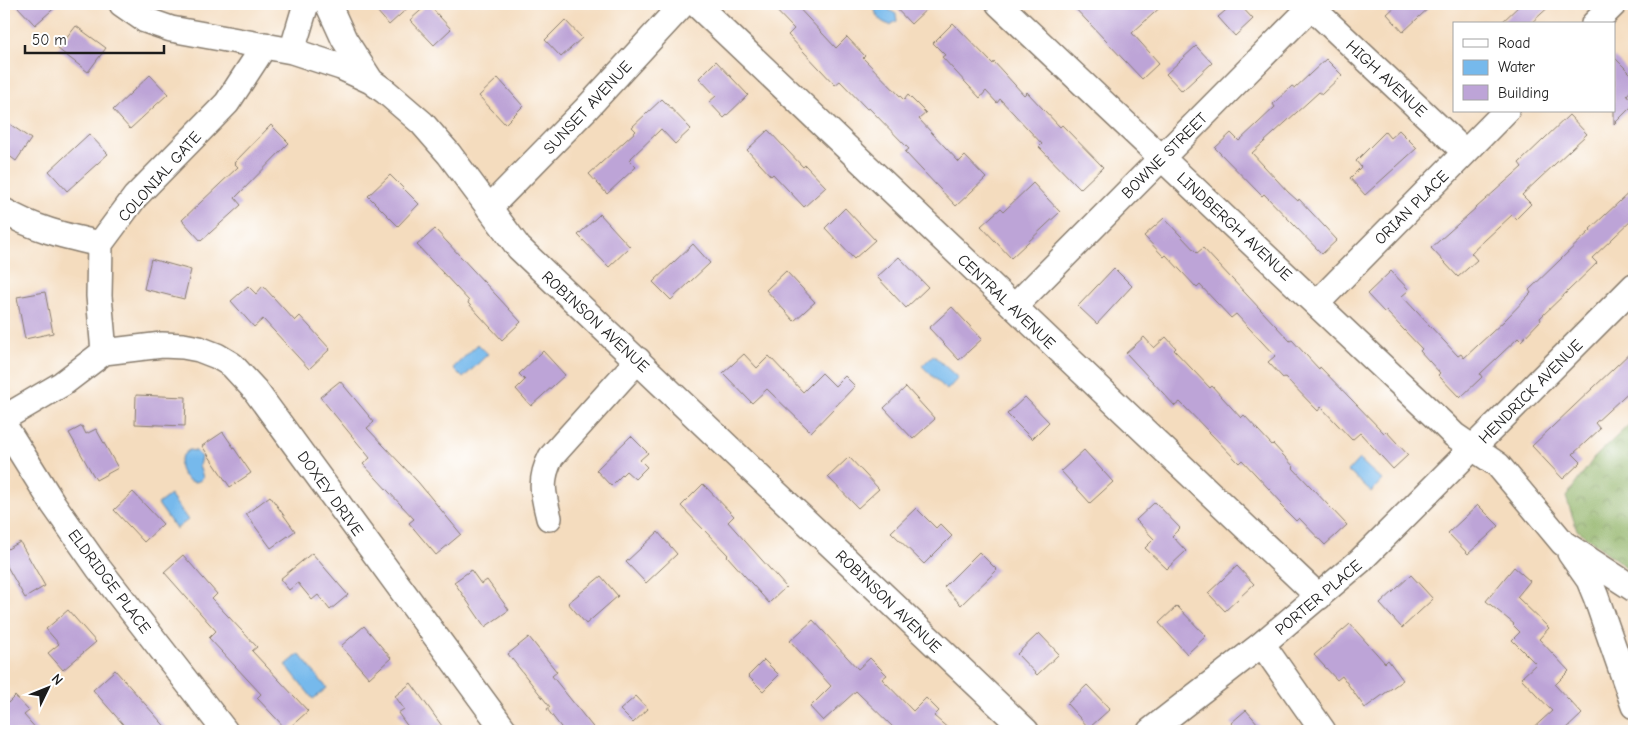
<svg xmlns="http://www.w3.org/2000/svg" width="1638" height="735" font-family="'Comic Neue',sans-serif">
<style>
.forest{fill:url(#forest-crowns);stroke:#566741}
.water{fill:#76b9ec;stroke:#496a84}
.building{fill:#bda4d7}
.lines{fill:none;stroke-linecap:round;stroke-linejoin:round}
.minor-casing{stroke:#887c6d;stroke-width:28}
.minor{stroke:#fff;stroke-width:25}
.labels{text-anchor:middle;stroke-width:5;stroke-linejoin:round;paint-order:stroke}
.street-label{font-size:16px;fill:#1c1c1c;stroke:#fff}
</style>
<defs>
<pattern id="forest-crowns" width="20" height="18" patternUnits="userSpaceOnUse" patternTransform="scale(1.25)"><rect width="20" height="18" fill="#90b266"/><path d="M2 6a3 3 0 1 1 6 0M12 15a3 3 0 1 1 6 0" fill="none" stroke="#759053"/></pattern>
</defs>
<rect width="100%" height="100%" fill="#fff"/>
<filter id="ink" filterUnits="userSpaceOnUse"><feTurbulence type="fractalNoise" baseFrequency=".02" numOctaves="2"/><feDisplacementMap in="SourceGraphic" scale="10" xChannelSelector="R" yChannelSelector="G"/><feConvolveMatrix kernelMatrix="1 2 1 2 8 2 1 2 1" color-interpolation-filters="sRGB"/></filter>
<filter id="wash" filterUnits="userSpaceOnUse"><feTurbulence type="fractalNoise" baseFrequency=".0096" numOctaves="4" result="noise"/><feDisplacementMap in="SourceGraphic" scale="20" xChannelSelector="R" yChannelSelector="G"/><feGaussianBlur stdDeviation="1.12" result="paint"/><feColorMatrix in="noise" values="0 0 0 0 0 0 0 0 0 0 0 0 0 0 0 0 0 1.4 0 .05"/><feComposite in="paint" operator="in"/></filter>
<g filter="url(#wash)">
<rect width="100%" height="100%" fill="#f4dcbe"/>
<path class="forest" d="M1634,420V573L1577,530L1566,497L1594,458Z"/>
<path class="water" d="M882,4H885L889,10L896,14L897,21L890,25C881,22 876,18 875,9L879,5Z
M478,344L488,354L463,378L453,368Z
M933,355L958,378L947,390L922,366Z
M189,450L196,451L201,457L199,466L203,477C194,493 165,466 189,450Z
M1359,459L1382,480L1371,492L1348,471Z
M170,495L188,520L176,529L158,504Z
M299,654L327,688L313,699L286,665Z"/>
<g id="blocks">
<path class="building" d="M15,4H59L35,25Z
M385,4H412L389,25L377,11Z
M428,4L451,29L434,45L410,20Z
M770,4H795L836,48L847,37L865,56L863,58L904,100L908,95L926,113L919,119L959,162L965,156L986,178L956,206L905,152L909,149L869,108L867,109L840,81L835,85L788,35L794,29Z
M892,4H932L911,24Z
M1071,4H1164L1132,33L1159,63L1142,79Z
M1233,4H1239L1253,19L1235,36L1218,17Z
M1398,4H1433L1403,32L1387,14Z
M1521,4H1552L1530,24H1500Z
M565,20L582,38L561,57L545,40Z
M953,23L993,64L994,62L1024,95L1027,92L1060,127L1062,125L1103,167L1080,189L1039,147L1042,144L1000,99L997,103L986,91L980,98L942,57L945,55L933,43Z
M76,26L106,48L88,72L58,49Z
M1196,46L1212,63L1182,91L1166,74Z
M1614,57L1634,77V87L1627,95L1634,104L1614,124Z
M1326,59L1342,75L1322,94L1319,92L1252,153L1288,192L1298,201L1299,199L1337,240L1322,254L1264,194L1262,196L1215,148L1231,133L1239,141L1275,107L1273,104L1292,86L1295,88Z
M716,61L748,95L724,118L709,102L716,96L699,78Z
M150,75L168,94L130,129L113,110Z
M498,78L523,106L505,124L479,96Z
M662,99L691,129L675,144L661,129L629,160L636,167L607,194L589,174L636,131L632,127Z
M1569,115L1587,134L1522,195L1531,204L1516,219L1512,215L1471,253L1477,260L1458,277L1431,248L1522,167L1519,163Z
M4,120L31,139L16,161L4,152Z
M271,125L289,143L235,198L241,205L201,241L182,220L238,167L234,163Z
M768,130L803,167L805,165L826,187L804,207L773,174L771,176L747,150Z
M1399,130L1417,148L1365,195L1350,178L1361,167L1356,161L1385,132L1390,138Z
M89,134L108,154L67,191L49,171Z
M390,175L419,204L398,226L368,196Z
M1033,183L1060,212L1011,258L981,226L1001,208L1004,211Z
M1634,188V218L1592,258L1597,263L1540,318L1541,320L1521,341L1518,338L1480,374L1482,377L1460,398L1438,375L1440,373L1420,351L1422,349L1386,311L1384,312L1367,294L1391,271L1409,290L1402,296L1458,356L1461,354L1464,358L1504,321L1531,293L1529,290L1591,230L1590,229Z
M845,208L875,240L854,259L825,228Z
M600,214L630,247L609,267L578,235Z
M1164,218L1197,253L1203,248L1290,341L1292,340L1319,369L1320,367L1384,433L1386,431L1408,455L1393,469L1360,433L1352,440L1321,407L1318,411L1285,377L1283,378L1268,362L1275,356L1236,314L1231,318L1200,285L1197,288L1166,255L1164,257L1144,236Z
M435,229L521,322L502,340L468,303L469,301L417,245Z
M693,244L710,263L671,300L653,282Z
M899,257L928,287L906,308L877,277Z
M151,259L191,270L184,299L144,289Z
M1114,268L1132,286L1097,324L1078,306Z
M786,271L815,302L794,321L766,290Z
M248,286L256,294L263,286L295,321L300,316L330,349L309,369L263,319L254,327L231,301Z
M45,292L53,333L25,339L17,297Z
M952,307L982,339L959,360L929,328Z
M1144,337L1154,348L1166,337L1176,348L1174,350L1210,388L1212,386L1241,418L1244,415L1272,445L1273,444L1294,467L1293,468L1347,525L1325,545L1299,518L1296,521L1280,505L1282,503L1242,460L1239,463L1180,402L1175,406L1126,353Z
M1634,349V387L1595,423L1600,429L1573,454L1581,462L1563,479L1532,446Z
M543,351L565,375L531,406L516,389L525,380L519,374Z
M744,354L757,368L769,356L803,392L822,373L835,386L845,376L855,386L811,432L767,389L752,403L723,373Z
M340,381L374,422L367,428L418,482L461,534L436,555L409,523L414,519L363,464L370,458L320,397Z
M906,387L935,419L913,439L884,408Z
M136,395L186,397L185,426L135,424Z
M1025,397L1049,422L1032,439L1007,414Z
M82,426L86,434L96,429L118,468L96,480L69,433Z
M223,432L251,473L230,487L202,446Z
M631,436L648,453L640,460L647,467L635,479L626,471L611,486L596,470Z
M1084,450L1113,482L1090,503L1061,471Z
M849,457L879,489L858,508L828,477Z
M703,484L734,516L728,522L786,587L769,603L727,556L728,555L681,506Z
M133,492L163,524L144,542L114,510Z
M270,496L295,531L271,548L246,514Z
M1155,502L1180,528L1172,536L1186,551L1167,569L1145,548L1154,539L1136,520Z
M1478,505L1499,526L1468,554L1448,533Z
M916,508L936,528L940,524L952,536L924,564L891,532Z
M658,532L677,554L646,583L626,562Z
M20,542L45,586L25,598L4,561V551Z
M979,552L997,570L961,605L944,587Z
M312,553L348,595L330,610L318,595L312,600L298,583L289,590L280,579Z
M183,555L217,594L212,599L257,647L252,651L308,711L287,730L257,698L261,694L209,638L216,631L164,572Z
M1237,566L1254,584L1225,611L1208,593Z
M1514,567L1530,581L1517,597L1549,628L1539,639L1569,671L1555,685L1582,714L1564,731H1530L1552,711L1521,678L1536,664L1512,640L1520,632L1513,625L1514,624L1486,601Z
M471,570L481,584L487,580L509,610L485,627L454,582Z
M1411,575L1433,599L1402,628L1380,604Z
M601,576L618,596L586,624L568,603Z
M1177,606L1206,636L1187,654L1159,623Z
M68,610L96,642L63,670L48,653L59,644L46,629Z
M813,620L858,669L870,658L887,675L882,679L913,711L926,698L939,711L934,716L951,731H897L856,691L823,721L810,707L831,686L790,641Z
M1350,624L1385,663L1388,660L1403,680L1365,708L1342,676L1337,680L1314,655Z
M364,626L391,658L369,678L341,646Z
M1039,633L1059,654L1037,675L1017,654Z
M529,637L557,672L552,676L596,731H564L547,709L550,707L508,654Z
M764,660L779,675L763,691L748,676Z
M115,670L169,731H129L93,690Z
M411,683L442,726L434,731H411L398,713L404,709L395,696Z
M1087,685L1110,709L1089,728L1067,704Z
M15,696L29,711L24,715L38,731H4V707Z
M636,696L648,709L633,723L620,710Z
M1246,710L1264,731H1237L1231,723Z"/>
</g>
</g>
<g filter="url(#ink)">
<use href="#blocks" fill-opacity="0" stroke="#887c6d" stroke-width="1"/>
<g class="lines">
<g class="minor-casing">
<path id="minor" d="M122,4L145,20L171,29L292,51L341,67L371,81L386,92L422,123L449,154L519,248L1026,731
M328,4L344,39L371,81
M696,4L1319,597
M999,4L1443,424L1454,435L1498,465L1563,543L1634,589
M1308,4L1465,152
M1594,24L1614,4
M292,51L306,4
M489,208L586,109L683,4
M4,211C34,229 66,236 100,244
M1317,303L1506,111
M1014,307L1314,4
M104,352L99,296L100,244L135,197L227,103L265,45
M4,418L62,384L104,352L162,345L183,346L199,349L217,356L232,365L255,390L505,731
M4,425L54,505L99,569L225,731
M549,518C543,494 539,480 551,457L638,360
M1570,553L1589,580L1596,597L1634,706
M1262,644L1323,731
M1150,731L1262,644L1360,561L1634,286"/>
</g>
<use href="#minor" class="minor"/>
</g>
</g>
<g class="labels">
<g class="street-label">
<text transform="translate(1387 78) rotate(43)" y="6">HIGH AVENUE</text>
<text transform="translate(587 107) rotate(-47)" y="6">SUNSET AVENUE</text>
<text transform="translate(1164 155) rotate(-45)" y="6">BOWNE STREET</text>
<text transform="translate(159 176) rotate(-48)" y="6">COLONIAL GATE</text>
<text transform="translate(1411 207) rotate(-45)" y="6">ORIAN PLACE</text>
<text transform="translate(1235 226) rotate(43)" y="6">LINDBERGH AVENUE</text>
<text transform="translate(1007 301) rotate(44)" y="6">CENTRAL AVENUE</text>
<text transform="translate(596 321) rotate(43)" y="6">ROBINSON AVENUE</text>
<text transform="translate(1530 391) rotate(-45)" y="6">HENDRICK AVENUE</text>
<text transform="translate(331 493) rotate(54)" y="6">DOXEY DRIVE</text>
<text transform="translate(110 581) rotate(53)" y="6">ELDRIDGE PLACE</text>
<text transform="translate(1318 597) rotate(-40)" y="6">PORTER PLACE</text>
<text transform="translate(889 601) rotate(44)" y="6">ROBINSON AVENUE</text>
</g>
</g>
<rect width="1638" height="735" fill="none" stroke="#fff" stroke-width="20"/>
<rect x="1453" y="22" width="162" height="90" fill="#ffffff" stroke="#a4a4a4"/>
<rect x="1463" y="39" width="25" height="8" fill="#ffffff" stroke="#a4a4a4"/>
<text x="1498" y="48" font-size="15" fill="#1c1c1c">Road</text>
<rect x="1463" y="60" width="25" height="15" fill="#76b9ec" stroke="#a4a4a4"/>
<text x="1498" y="72" font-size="15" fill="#1c1c1c">Water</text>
<rect x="1463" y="85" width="25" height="15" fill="#bda4d7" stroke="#a4a4a4"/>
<text x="1498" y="98" font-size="15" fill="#1c1c1c">Building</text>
<g transform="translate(48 688) rotate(47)" stroke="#ffffff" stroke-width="4" paint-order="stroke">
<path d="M0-4L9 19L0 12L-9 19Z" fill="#1c1c1c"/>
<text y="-8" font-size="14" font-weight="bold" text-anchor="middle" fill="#1c1c1c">N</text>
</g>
<path d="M25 45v8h139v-8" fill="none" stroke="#1c1c1c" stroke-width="2.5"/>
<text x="32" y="45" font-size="15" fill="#1c1c1c" stroke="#ffffff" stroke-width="4" paint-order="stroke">50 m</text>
</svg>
